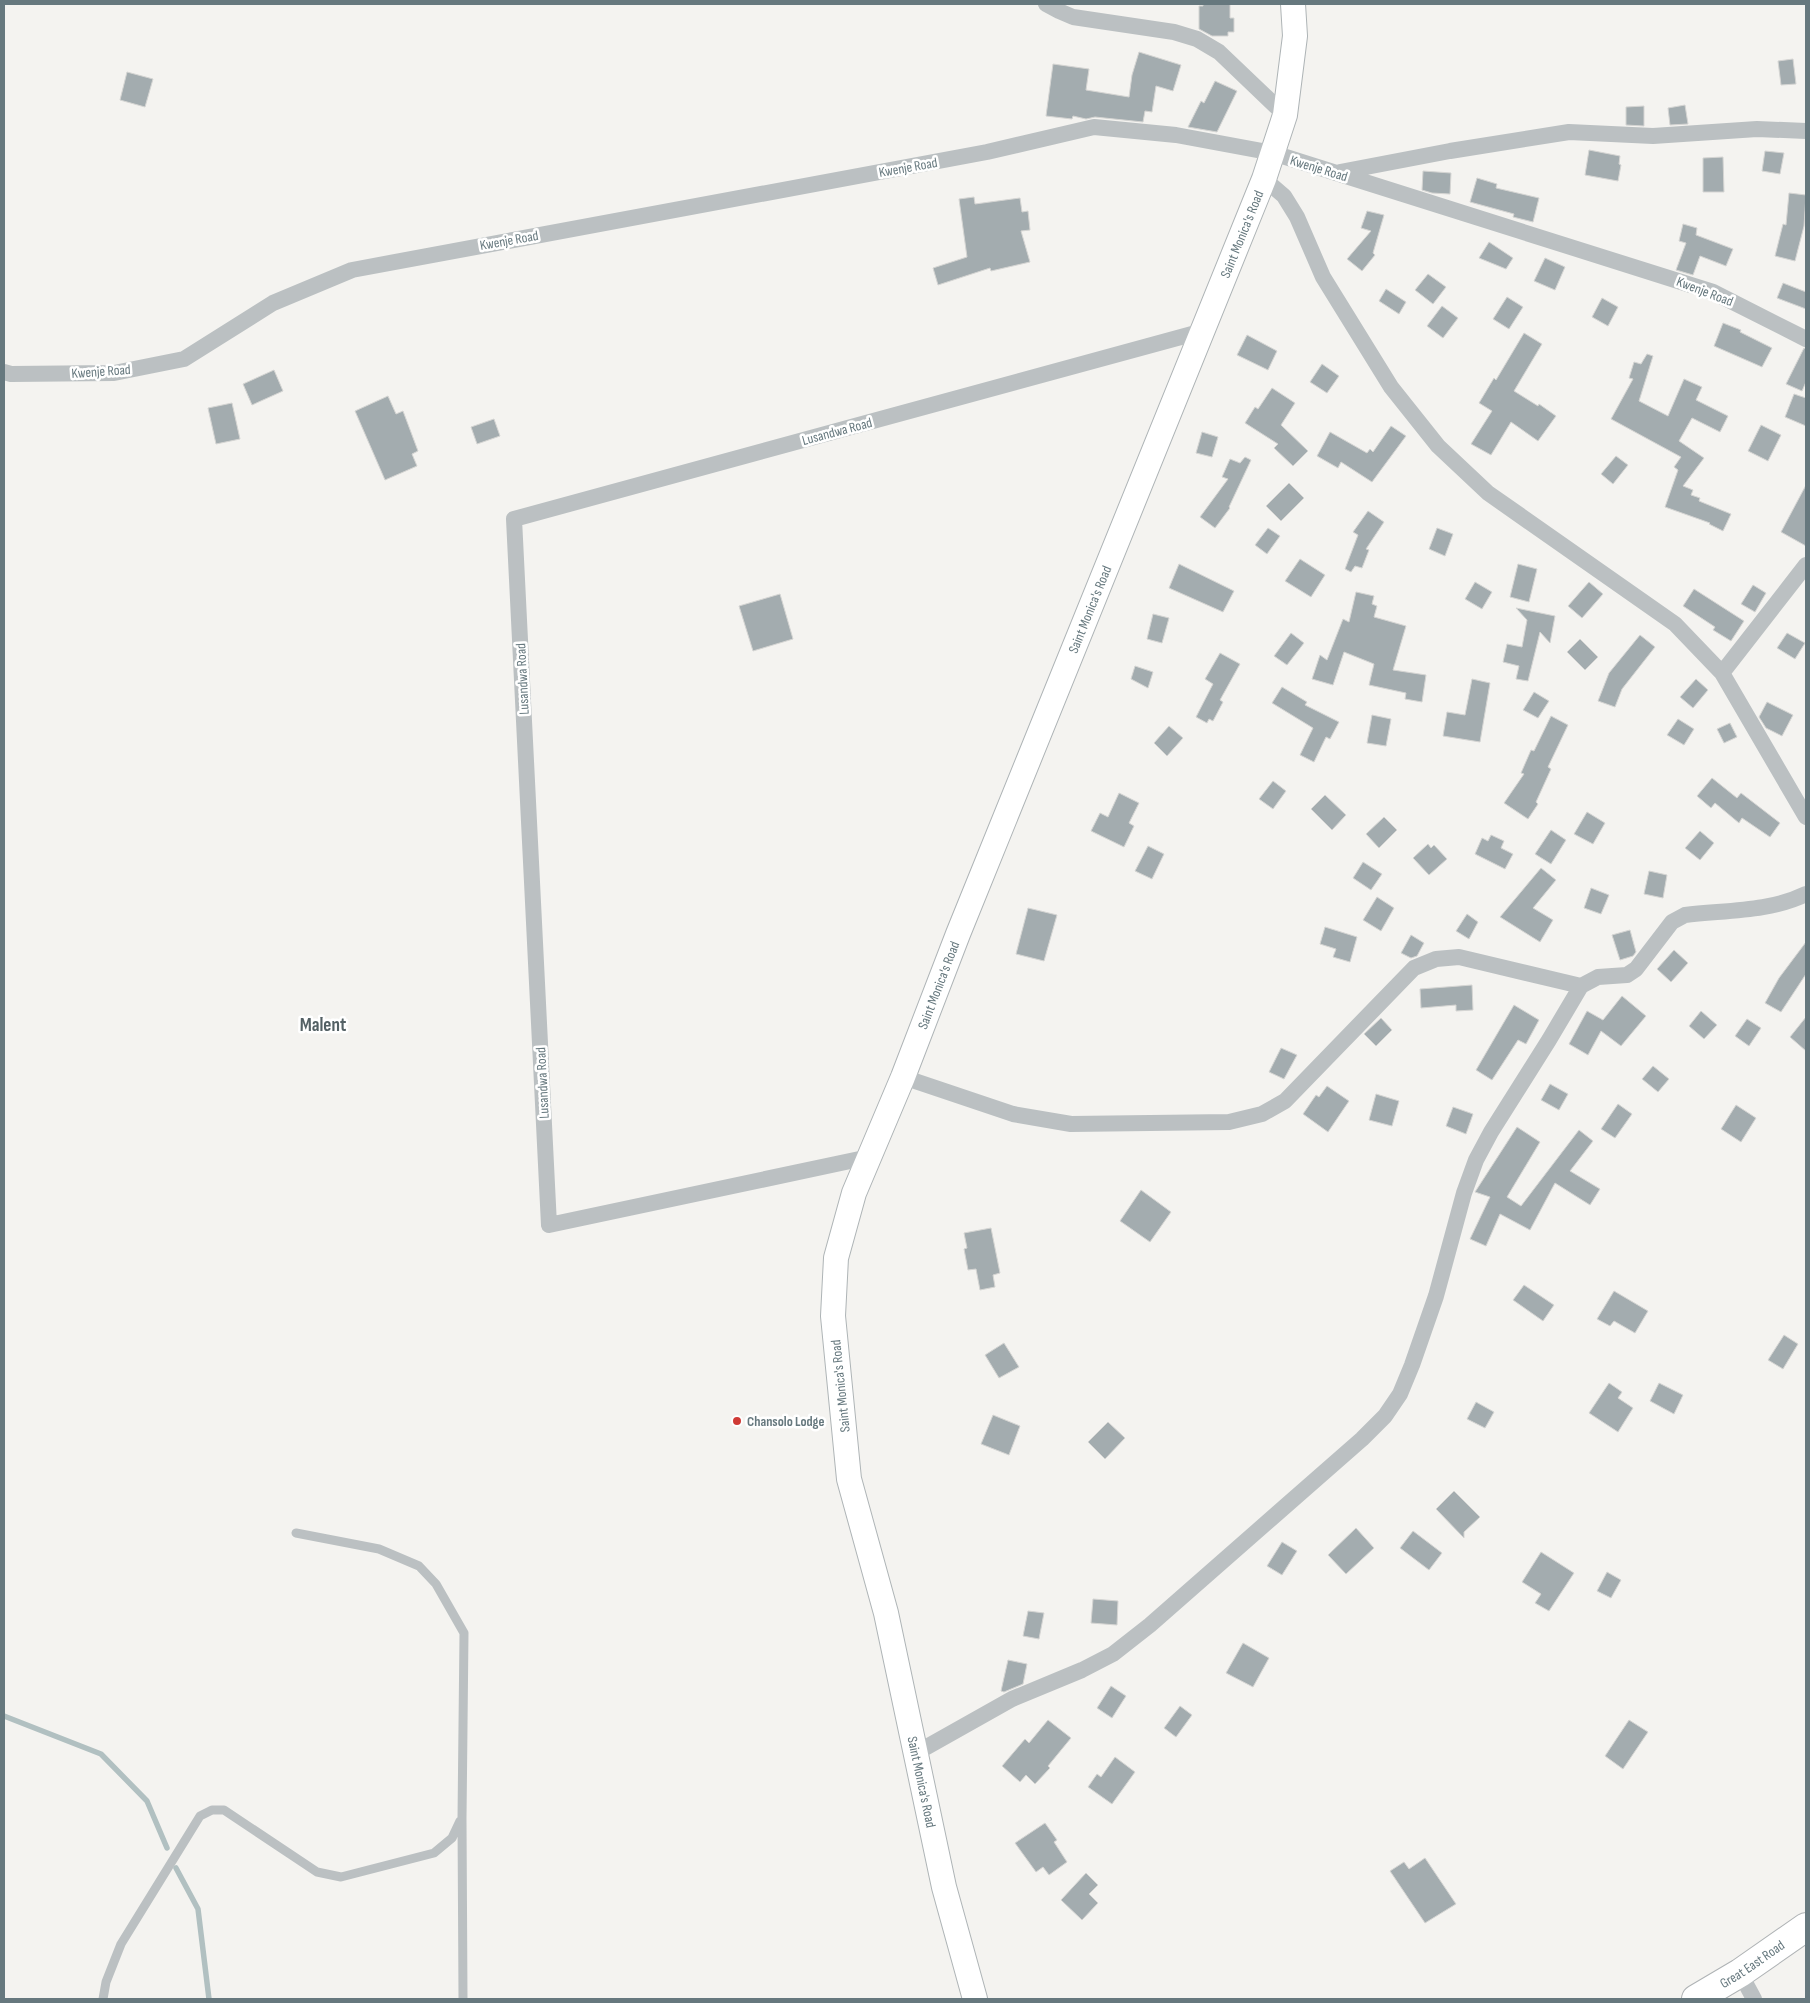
<svg xmlns="http://www.w3.org/2000/svg" width="1810" height="2003" font-family="'Sofia Sans Condensed',sans-serif">
<style>
.lines{fill:none;stroke-linecap:round;stroke-linejoin:round}
.stream{stroke:#b1c0c1;stroke-width:5.5}
.building{fill:#a3acaf;stroke:#d5d5d3}
.secondary-casing{stroke:#aeb4b6;stroke-width:26}
.highway-casing{stroke:#afb3b5;stroke-width:30}
.lane{stroke:#bbc0c2;stroke-width:9}
.street{stroke:#bbc0c2;stroke-width:16}
.secondary{stroke:#fff;stroke-width:24}
.highway{stroke:#fff;stroke-width:28}
.poi-dot{fill:#cf3a35;stroke:#fff;stroke-width:2}
.labels{text-anchor:middle;stroke-width:5;stroke-linejoin:round;paint-order:stroke}
.street-label{font-size:14px;fill:#66787e;stroke:#fff}
.poi-label{font-size:14px;font-weight:bold;fill:#66787e;stroke:#fff;text-anchor:start}
.district-label{font-size:19px;font-weight:bold;fill:#536064;stroke:#fff}
</style>
<rect width="100%" height="100%" fill="#f4f3f0"/>
<g class="lines">
<path class="stream" d="M4,1716L101,1754L147,1801L167,1848
M176,1868L198,1909L209,1999"/>
</g>
<path class="building" d="M1203,4H1230V18H1234V32H1228V36H1212L1199,29V6H1203Z
M1139,52L1181,65L1173,91L1156,86L1152,112L1145,111L1143,122L1095,117L1086,119L1073,116L1072,119L1046,116L1053,64L1089,69L1086,90L1129,97L1132,75Z
M1793,59L1796,84L1781,85L1778,61Z
M127,72L153,79L145,107L120,100Z
M1215,81L1237,91L1217,132L1188,127L1201,101L1204,103Z
M1685,105L1688,124L1670,125L1668,108Z
M1644,106V126L1626,125V107Z
M1589,150L1620,156L1619,164L1621,165L1618,181L1585,175Z
M1765,151L1784,153L1780,174L1762,171Z
M1723,157L1724,192H1703V158Z
M1423,171L1451,173L1450,194L1432,193L1422,190Z
M1477,178L1497,184L1496,188L1539,198L1533,222L1513,217L1514,214L1470,202Z
M1789,193L1806,195L1804,226L1795,261L1775,256L1783,224L1786,225Z
M974,197L975,204L1020,198L1022,212L1028,211L1030,230L1021,231L1030,262L991,271L990,268L938,285L933,268L967,257L959,199Z
M1367,211L1384,215L1373,253L1375,255L1362,271L1347,259L1371,231L1361,228Z
M1683,224L1697,228L1696,235L1733,249L1726,266L1700,256L1693,275L1676,270L1686,243L1679,241Z
M1489,242L1513,258L1506,269L1479,258Z
M1545,258L1565,267L1555,290L1534,281Z
M1428,274L1446,287L1433,304L1415,290Z
M1783,283L1806,292V309L1777,298Z
M1386,289L1406,302L1399,314L1379,301Z
M1507,297L1523,307L1509,329L1493,319Z
M1602,298L1618,307L1608,326L1592,317Z
M1442,306L1458,318L1443,338L1427,326Z
M1723,323L1741,330L1740,332L1772,348L1762,367L1714,346Z
M1524,333L1542,344L1514,391L1538,406L1539,404L1556,416L1538,441L1511,422L1491,455L1471,444L1492,411L1479,403L1494,378L1496,380Z
M1247,335L1277,351L1268,370L1237,355Z
M1804,348L1806,349V382L1802,391L1786,384Z
M1647,354L1653,356L1639,401L1668,416L1684,379L1702,387L1696,400L1728,416L1720,432L1692,418L1679,441L1704,458L1683,486L1693,490L1691,495L1700,498L1699,501L1731,514L1723,531L1709,524L1710,523L1665,507L1678,470L1674,467L1681,457L1611,419L1633,379L1629,378L1634,362L1641,364Z
M1322,364L1339,376L1327,393L1310,382Z
M274,370L283,391L252,405L243,384Z
M1272,388L1295,403L1281,425L1308,451L1293,466L1274,448L1278,444L1245,423L1255,407L1258,409Z
M1794,394L1806,398V426L1785,417Z
M388,396L396,414L403,411L418,451L412,454L417,466L385,480L355,411Z
M232,403L240,439L216,444L208,408Z
M494,419L500,436L477,444L471,427Z
M1761,425L1781,435L1768,461L1748,451Z
M1391,426L1406,436L1372,482L1341,462L1338,468L1317,456L1330,432L1367,453L1370,449L1373,452Z
M1202,432L1218,437L1212,457L1196,453Z
M1616,456L1628,465L1613,484L1601,474Z
M1245,457L1251,460L1229,507L1230,508L1215,528L1200,517L1228,479L1222,477L1230,459L1240,463Z
M1289,483L1304,498L1281,521L1266,506Z
M1806,485V546L1781,532Z
M1368,511L1384,522L1366,549L1369,550L1362,568L1355,566L1351,572L1345,569L1358,535L1353,532Z
M1268,528L1280,536L1267,554L1255,545Z
M1437,528L1453,534L1445,556L1429,549Z
M1300,559L1325,575L1311,597L1285,581Z
M1179,564L1234,591L1223,612L1169,588Z
M1518,564L1537,569L1529,602L1510,597Z
M1475,582L1492,592L1482,609L1465,599Z
M1589,582L1603,594L1582,618L1568,606Z
M1753,585L1766,593L1755,612L1741,604Z
M1694,589L1744,621L1731,641L1713,630L1715,627L1683,606Z
M1356,592L1374,596L1372,604L1377,606L1374,617L1406,626L1393,670L1426,675L1422,702L1405,699L1406,693L1369,685L1374,664L1344,652L1333,685L1312,679L1320,655L1327,660L1343,619L1349,622Z
M780,594L793,639L753,651L739,606Z
M1516,608L1555,616L1550,643L1540,632L1528,681L1516,679L1519,666L1503,662L1507,644L1522,647L1527,620Z
M1153,614L1169,618L1162,643L1147,639Z
M1291,633L1304,643L1287,665L1274,656Z
M1787,633L1805,643L1795,659L1777,648Z
M1640,635L1655,647L1622,689L1615,707L1598,701L1609,673Z
M1580,639L1598,657L1585,670L1567,652Z
M1220,653L1240,664L1220,700L1223,702L1213,721L1209,719L1207,723L1196,717L1213,684L1205,679Z
M1135,666L1153,672L1148,688L1131,679Z
M1472,679L1490,683L1480,742L1443,736L1447,712L1465,715Z
M1696,679L1708,690L1693,708L1680,697Z
M1282,687L1307,702L1305,705L1339,722L1330,739L1326,737L1314,762L1300,755L1313,728L1272,703Z
M1534,692L1549,701L1538,718L1523,710Z
M1767,702L1793,715L1782,736L1766,728L1759,717Z
M1372,715L1391,719L1386,746L1367,743Z
M1551,716L1568,725L1548,767L1551,769L1536,802L1538,804L1528,819L1504,803L1524,774L1521,773L1531,750L1534,751Z
M1678,719L1694,729L1684,745L1667,735Z
M1730,723L1737,737L1724,743L1717,729Z
M1169,726L1183,738L1167,756L1154,743Z
M1712,778L1737,798L1741,793L1780,823L1770,837L1742,818L1739,823L1715,803L1711,808L1697,796Z
M1273,781L1286,791L1273,809L1259,799Z
M1119,793L1139,803L1129,823L1134,826L1124,847L1091,831L1100,813L1108,817Z
M1325,795L1346,815L1332,830L1311,809Z
M1587,812L1605,823L1593,844L1574,834Z
M1384,817L1397,830L1379,848L1366,834Z
M1551,830L1566,840L1551,864L1535,854Z
M1700,831L1714,843L1700,860L1685,848Z
M1491,835L1504,841L1501,848L1513,854L1505,869L1475,854L1482,838L1488,841Z
M1428,844L1431,848L1434,845L1447,859L1429,875L1413,858Z
M1148,846L1164,854L1152,879L1135,871Z
M1363,862L1382,874L1371,890L1353,878Z
M1541,868L1556,880L1533,908L1553,920L1540,942L1500,917Z
M1649,871L1667,875L1663,898L1644,894Z
M1591,888L1609,895L1601,914L1584,908Z
M1377,897L1394,908L1381,931L1363,920Z
M1028,908L1057,915L1044,961L1016,954Z
M1467,914L1478,922L1469,939L1456,931Z
M1325,927L1357,937L1350,962L1333,957L1336,949L1320,944Z
M1630,930L1636,952L1633,956L1620,960L1612,935Z
M1411,935L1424,943L1417,956L1411,958L1401,953Z
M1806,942V974L1781,1012L1765,1003L1779,978Z
M1674,950L1688,963L1671,982L1657,969Z
M1472,985L1473,1010L1456,1011V1005L1421,1008L1420,989Z
M1622,996L1646,1016L1621,1046L1601,1031L1588,1055L1569,1044L1587,1011L1603,1020Z
M1514,1005L1539,1020L1526,1044L1518,1040L1492,1080L1476,1070Z
M1701,1011L1717,1025L1704,1039L1689,1026Z
M1806,1017V1051L1790,1037Z
M1381,1018L1392,1030L1376,1046L1364,1034Z
M1747,1019L1761,1028L1749,1046L1735,1036Z
M1281,1048L1297,1055L1284,1079L1269,1072Z
M1653,1066L1669,1079L1658,1092L1642,1079Z
M1550,1084L1568,1094L1559,1110L1541,1100Z
M1327,1086L1349,1101L1328,1132L1303,1114L1316,1095L1319,1097Z
M1376,1094L1399,1101L1392,1126L1369,1120Z
M1618,1104L1632,1114L1615,1138L1601,1129Z
M1736,1105L1756,1118L1741,1142L1721,1129Z
M1453,1107L1473,1114L1466,1134L1446,1126Z
M1517,1127L1540,1142L1507,1197L1521,1206L1579,1130L1593,1141L1570,1171L1600,1189L1590,1205L1555,1183L1530,1230L1500,1214L1486,1246L1470,1239L1490,1197L1475,1192Z
M1141,1190L1171,1212L1150,1242L1120,1221Z
M991,1228L1000,1273L993,1275L995,1287L980,1290L976,1269L968,1270L964,1249L967,1248L964,1233Z
M1524,1285L1554,1305L1543,1321L1513,1300Z
M1614,1291L1648,1311L1635,1333L1614,1321L1610,1326L1597,1319Z
M1784,1335L1798,1344L1783,1369L1768,1360Z
M1004,1343L1019,1367L999,1378L985,1355Z
M1609,1383L1622,1392L1618,1398L1633,1408L1618,1432L1589,1413Z
M1659,1383L1683,1395L1674,1414L1650,1401Z
M1476,1402L1494,1412L1485,1428L1467,1419Z
M993,1415L1020,1426L1009,1455L981,1444Z
M1108,1422L1125,1438L1105,1459L1088,1442Z
M1454,1491L1480,1517L1464,1532V1538L1436,1509Z
M1356,1528L1374,1548L1346,1574L1328,1555Z
M1413,1531L1442,1553L1429,1570L1400,1548Z
M1282,1542L1297,1551L1282,1575L1267,1566Z
M1541,1552L1574,1573L1549,1611L1535,1603L1541,1594L1522,1582Z
M1607,1572L1621,1580L1611,1598L1597,1591Z
M1093,1599L1118,1601L1117,1625L1091,1623Z
M1028,1611L1044,1613L1039,1639L1023,1636Z
M1243,1643L1269,1658L1253,1687L1226,1673Z
M1008,1660L1027,1664L1023,1684L1004,1692L1001,1691Z
M1111,1686L1126,1696L1112,1718L1097,1708Z
M1180,1706L1192,1715L1176,1737L1164,1728Z
M1048,1720L1071,1738L1048,1766L1050,1768L1035,1784L1026,1775L1020,1782L1002,1766L1025,1739L1029,1743Z
M1629,1720L1648,1732L1623,1769L1605,1756Z
M1115,1757L1135,1772L1112,1804L1088,1787L1097,1774L1101,1777Z
M1045,1823L1057,1840L1054,1842L1067,1862L1049,1875L1043,1867L1036,1872L1015,1843Z
M1425,1858L1456,1904L1425,1923L1390,1871L1404,1862L1409,1869Z
M1086,1873L1098,1885L1089,1894L1098,1903L1082,1920L1061,1900Z"/>
<g class="lines">
<g class="secondary-casing">
<g id="secondary">
<path id="s1" d="M975,1999L944,1887L886,1613L849,1479L833,1316L836,1258L854,1193L903,1077L958,934L1264,179L1285,115L1295,36L1293,4"/>
</g>
</g>
<g class="highway-casing">
<g id="highway">
<path id="s2" d="M1696,1999L1740,1973L1806,1927"/>
</g>
</g>
<path class="lane" d="M296,1533L379,1549L419,1566L436,1584L464,1633L462,1819L463,1999
M103,1999L106,1982L121,1944L200,1816L212,1810H224L317,1872L341,1877L434,1853L452,1838L460,1821"/>
<path class="street" d="M1046,4L1059,11L1073,17L1174,32L1197,39L1219,52L1285,115
M1340,172L1450,151L1569,132L1653,136L1757,129L1806,131
M1264,179L1284,196L1297,217L1323,277L1391,387L1438,446L1488,493L1675,624L1722,673L1806,817
M4,372L11,374L114,373L184,359L273,303L352,270L987,152L1094,127L1176,135L1273,153L1713,292L1806,339
M1722,673L1806,565
M903,1077L1013,1114L1071,1124L1229,1122L1262,1114L1285,1101L1414,968L1436,959L1459,957L1581,986
M869,1157L549,1225L514,519L1203,331
M916,1753L1012,1699L1082,1670L1113,1654L1150,1625L1362,1439L1385,1416L1400,1394L1412,1365L1436,1296L1464,1193L1476,1160L1491,1132L1549,1040L1581,986L1598,977L1627,975L1636,969L1672,922L1685,915C1726,910 1769,912 1806,894
M1740,1973L1754,1999"/>
<use href="#secondary" class="secondary"/>
<use href="#highway" class="highway"/>
</g>
<circle class="poi-dot" cx="737" cy="1421" r="5"/>
<g class="labels">
<g class="street-label">
<text transform="translate(908 167) rotate(-10)" y="5">Kwenje Road</text>
<text transform="translate(1319 168) rotate(17)" y="5">Kwenje Road</text>
<text dy="5" stroke="none"><textPath href="#s1" startOffset="1859">Saint Monica's Road</textPath></text>
<text transform="translate(509 240) rotate(-10)" y="5">Kwenje Road</text>
<text transform="translate(1705 291) rotate(21)" y="5">Kwenje Road</text>
<text transform="translate(101 371) rotate(-4)" y="5">Kwenje Road</text>
<text transform="translate(837 431) rotate(-15)" y="5">Lusandwa Road</text>
<text dy="5" stroke="none"><textPath href="#s1" startOffset="1454">Saint Monica's Road</textPath></text>
<text transform="translate(522 679) rotate(-93)" y="5">Lusandwa Road</text>
<text dy="5" stroke="none"><textPath href="#s1" startOffset="1049">Saint Monica's Road</textPath></text>
<text transform="translate(542 1083) rotate(-93)" y="5">Lusandwa Road</text>
<text transform="translate(840 1386) rotate(-96)" y="5">Saint Monica's Road</text>
<text transform="translate(922 1782) rotate(78)" y="5">Saint Monica's Road</text>
<text dy="5" stroke="none"><textPath href="#s2" startOffset="66">Great East Road</textPath></text>
</g>
<g class="poi-label">
<text x="747" y="1426">Chansolo Lodge</text>
</g>
<g class="district-label">
<text x="323" y="1031">Malent</text>
</g>
</g>
<rect width="1810" height="2003" fill="none" stroke="#66787e" stroke-width="10"/>
</svg>
